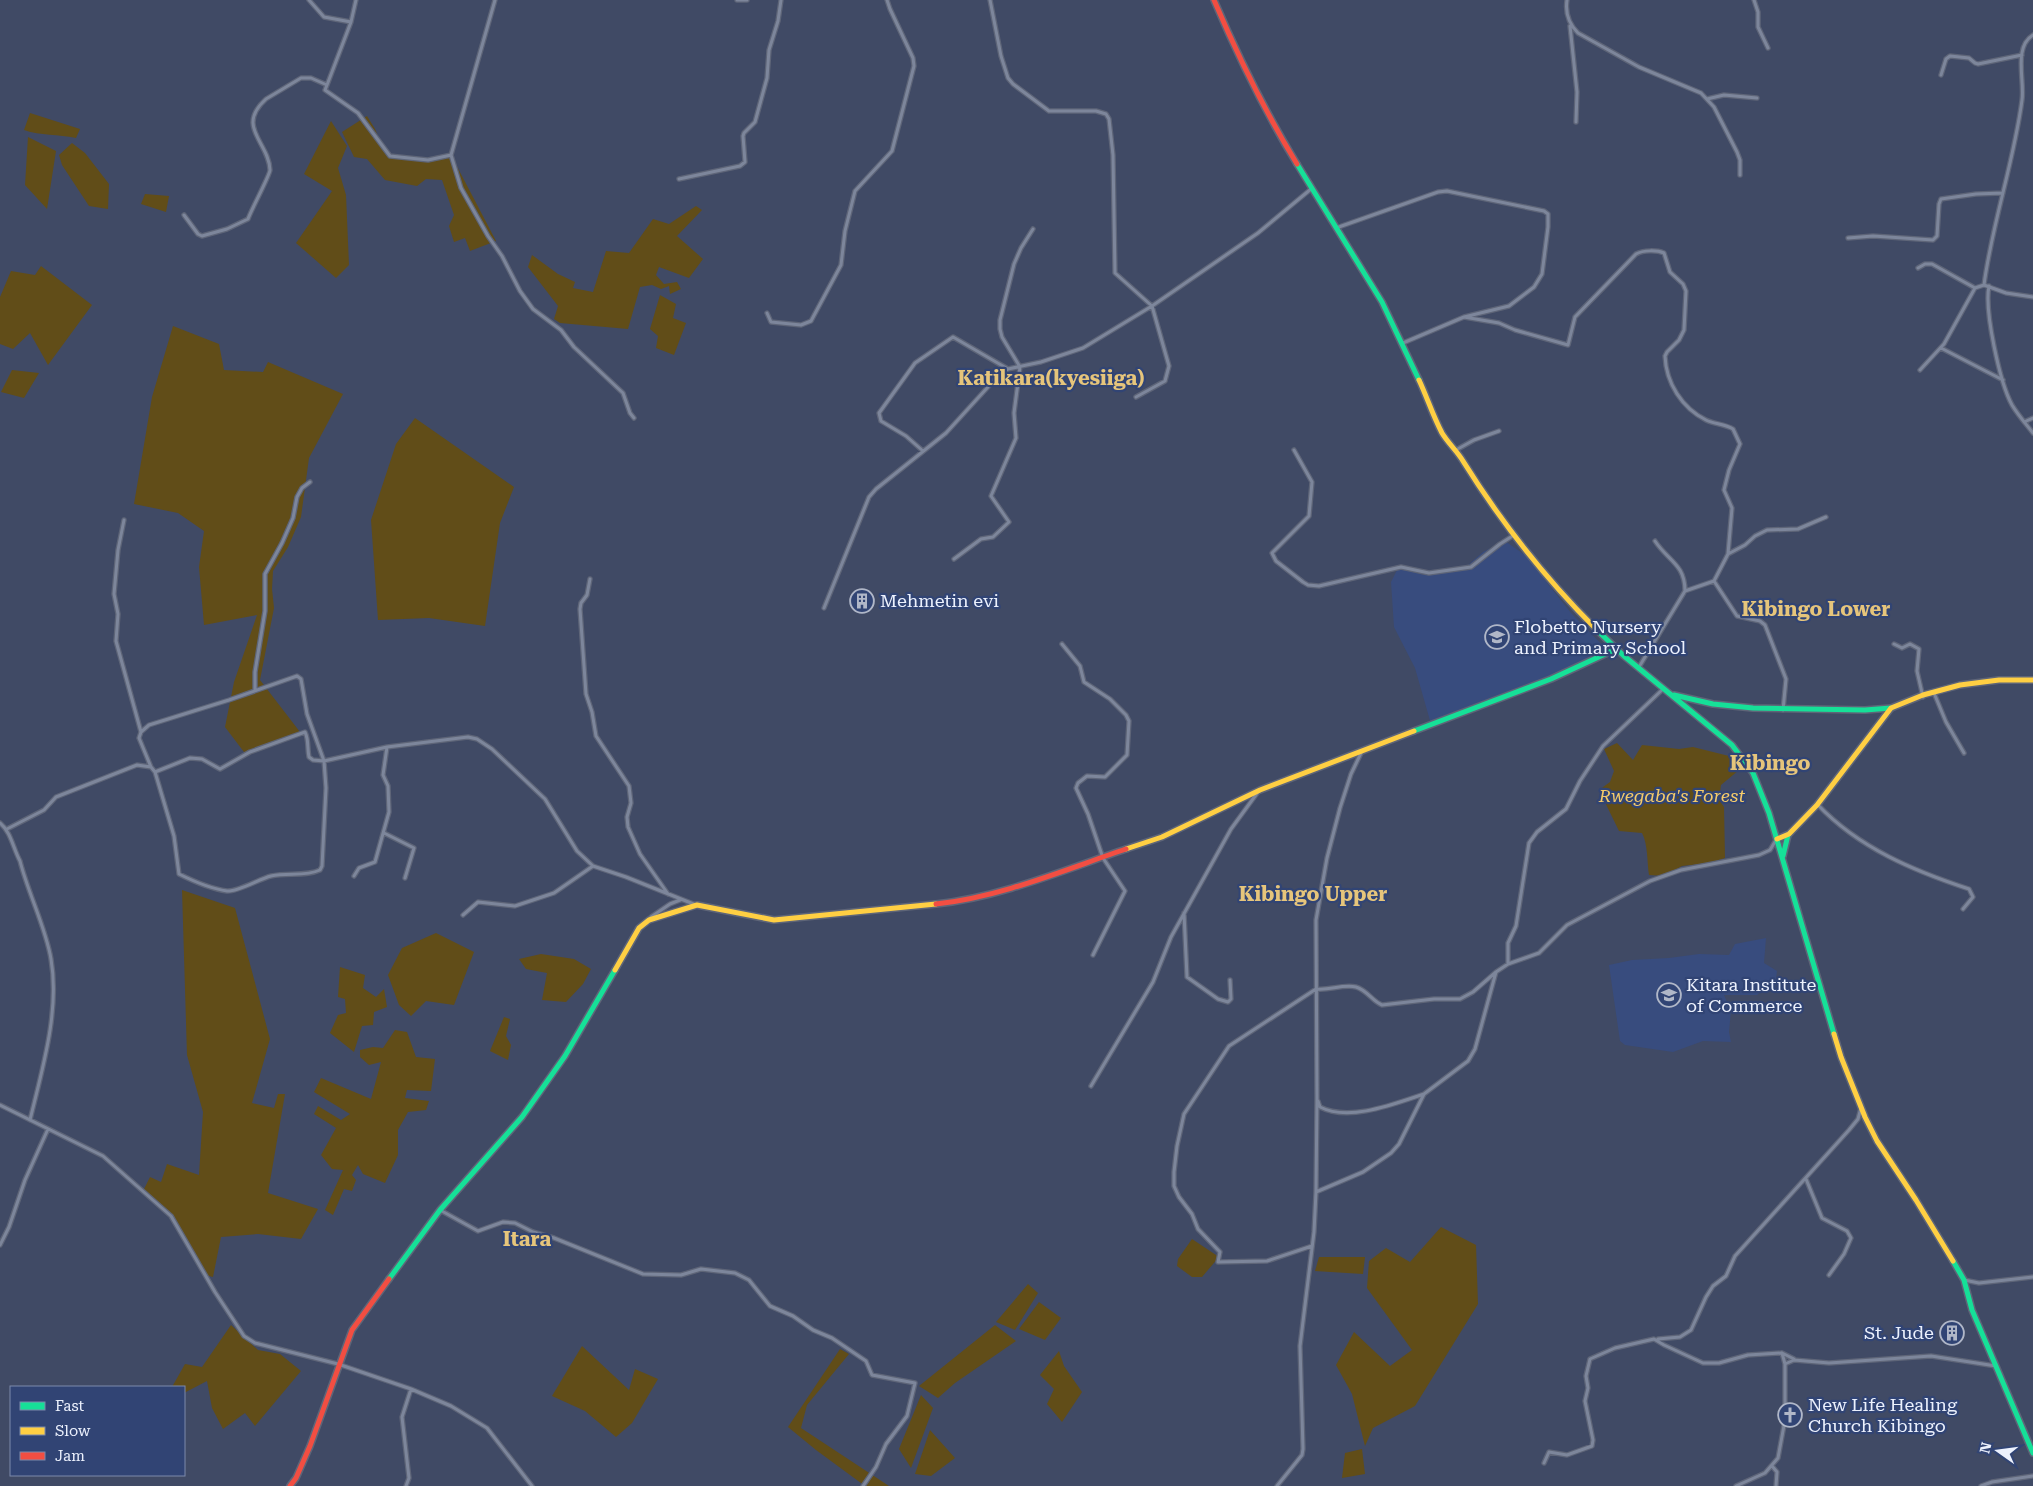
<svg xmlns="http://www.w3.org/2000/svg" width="2033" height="1486" font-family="'Roboto Serif',serif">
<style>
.built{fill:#384c7e}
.green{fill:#614d18}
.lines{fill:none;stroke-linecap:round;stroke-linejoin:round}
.street-casing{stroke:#5e6578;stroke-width:5.5}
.fast-casing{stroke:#5e6578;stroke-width:8}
.slow-casing{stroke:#5e6578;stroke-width:8}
.jam-casing{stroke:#5e6578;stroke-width:8}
.street{stroke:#7d869b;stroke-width:3}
.fast{stroke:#16e098;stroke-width:5}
.slow{stroke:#ffcf43;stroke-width:5}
.jam{stroke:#f24e42;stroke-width:5}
.labels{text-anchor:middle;stroke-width:4.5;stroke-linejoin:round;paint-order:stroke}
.poi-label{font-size:18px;fill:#ecf1fd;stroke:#314474;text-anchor:start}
.park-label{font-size:18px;font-style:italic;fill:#f5cb6a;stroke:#314474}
.quarter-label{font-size:20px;font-weight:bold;fill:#e6c57b;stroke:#314474}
</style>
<rect width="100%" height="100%" fill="#404a65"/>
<path class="built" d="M1505,541L1525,555L1571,613L1611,654L1431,724L1415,668L1394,627L1391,582L1398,568L1424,575L1466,567L1483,552Z
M1766,938L1764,963L1777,971L1776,979L1757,995H1724L1731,1011L1729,1032L1731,1042L1703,1041L1673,1052L1625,1045L1620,1041L1609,965L1632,960L1669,958L1699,954L1729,955L1735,944Z"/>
<path class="green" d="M30,113L80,129L76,138C58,134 41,136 24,130Z
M367,116L375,129L383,148L394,157L421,160L451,155L496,241L470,251L465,238L454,242L449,226L454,215L442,180L426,179L417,186L385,180L367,159L354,157L342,132Z
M331,121L347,146L338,168L346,195L349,265L336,278L296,243L332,191L304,174Z
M28,137L56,151L47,209L25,185Z
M72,143L85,153L109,184L108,209L89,206L62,165L59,155Z
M145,194L169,196L166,212L141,204Z
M696,206L702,210L677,236L703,259L689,278L659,267L656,275L664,284L677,282L681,289L670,294L669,286L661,289L652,285L640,287L628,329L560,323L554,319L558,306L528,267L532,255L558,274L575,282L573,288L593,292L606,251L629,253L653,219L669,224Z
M41,266L92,305L48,365L30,333L13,349L0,344V297L11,271L35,275Z
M660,295L676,304L673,318L686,323L674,355L656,348L658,336L650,329Z
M173,326L219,344L224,370L263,372L268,362L343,394L309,458L301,517L288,547L273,571L272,589L274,608L260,680L300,732L247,756L225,727L234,682L257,615L204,625L199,567L204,531L178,513L134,504L152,397Z
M12,370L39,373L24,398L1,392Z
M415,418L514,487L500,523L485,626L429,618L378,620L371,520L396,444Z
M1617,743L1633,760L1642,745L1679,749L1693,747L1729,756L1739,770L1721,785L1719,800L1724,807L1725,858L1709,863L1682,866L1664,876L1649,875C1647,862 1648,844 1642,833L1619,831L1599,790L1610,782L1614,771L1604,749Z
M182,890L235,908L270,1039L252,1103L274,1108L278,1094H285L268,1193L318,1209L301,1239L258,1234L221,1237L213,1277L205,1275L172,1217L143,1191L150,1177L161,1182L167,1164L199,1175L203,1112L187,1055Z
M436,933L474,952L454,1005L426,1001L411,1016L399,1005L388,975L402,948Z
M541,954L574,959L591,969L583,984L566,1002L542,1000L547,973L526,969L519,959Z
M340,967L365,975L363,988L376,997L384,989L387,1007L374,1012L373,1025L362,1026L354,1052L330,1033L338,1015L346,1013L345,999L338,997Z
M504,1017L510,1019L506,1036L511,1045L508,1060L490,1051Z
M395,1030L407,1032L416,1057L435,1059L431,1091L407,1090L405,1098L429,1101L426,1110L408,1112L398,1130V1155L385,1183L363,1174L358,1165L352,1175L356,1180L352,1191L344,1189L333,1215L325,1210L343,1170L332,1169L321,1155L336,1128L314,1114L318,1106L341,1120L350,1114L314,1092L321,1078L371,1099L381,1062L369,1065L360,1057V1050L373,1047L383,1048Z
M1441,1227L1476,1245L1478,1304L1415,1406L1373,1428L1365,1446L1352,1394L1336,1365L1354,1332L1390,1366L1412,1350L1367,1288L1369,1261L1386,1248L1410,1262Z
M1192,1239L1219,1257L1202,1277H1192L1177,1266L1178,1259Z
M1319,1257H1365L1363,1274L1315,1271Z
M1028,1284L1038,1293L1015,1330L996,1322Z
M1039,1302L1061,1318L1045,1340L1019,1329Z
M231,1325L258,1350L280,1354L301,1371L255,1426L245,1413L223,1429L212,1408L207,1381L184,1393V1387H172L185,1364L202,1367Z
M995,1325L1016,1341L955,1383L938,1398L919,1386Z
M582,1346L629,1390L635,1369L658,1379L632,1423L616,1437L585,1411L552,1396Z
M840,1349L849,1354L807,1405L801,1428L889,1486H865L816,1450L788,1427Z
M1059,1351L1064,1366L1082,1392L1062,1422L1047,1404L1054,1389L1040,1375Z
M921,1395L933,1408L911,1468L899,1449Z
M930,1430L955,1458L931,1476L915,1474Z
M1362,1449L1365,1474L1342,1478L1345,1453Z"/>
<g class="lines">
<g class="street-casing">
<path id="street" d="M309,0L324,17L351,22
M495,0L451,155L461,188L488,236L502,256L520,291L533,309L561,330L574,347L623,393L630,413L634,418
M737,0H747
M990,0L1001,56L1008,78L1013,84L1049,111H1096L1106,114L1109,119L1113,155L1115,273L1152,306L1169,366L1165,381L1136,397
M1567,0C1565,13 1568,23 1578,33L1639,67L1701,93L1714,107L1737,152L1740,160V175
M1754,0L1758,12V27L1768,48
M1570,26L1577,92L1576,122
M2033,35C2013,47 2025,81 2022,100C2014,162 1992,223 1984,285L2006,293L2033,297
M1941,75L1946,59L1950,56L1969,58L1975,63L1978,64L2022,55
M327,85L351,22L356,0
M1707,99L1724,95L1757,98
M679,179L740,166L745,162L743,136L744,133L755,122L767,78L769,50L778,21L781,0
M184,215L198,234L202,236L227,229L248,219C251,210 270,175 270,170C269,142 235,127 266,99L301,78H311L327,85L325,90L358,113L390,156L428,160L451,155
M1336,228L1438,192L1447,191L1544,211L1548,214V227L1542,274L1534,287L1509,306L1464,317L1403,343
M1848,238L1873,236L1933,240L1937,236L1939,204L1941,199L1976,194L2003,193
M1918,268L1925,264H1932L1975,288L1984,285
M1989,286C1984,311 2000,383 2012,405C2018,415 2026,424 2033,433
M767,313L771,322L801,325L811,321L841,265L845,231L855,191L892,151L914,66L913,58L890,9L887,0
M1464,317L1499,323L1515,330L1568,345L1575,317L1636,254C1643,250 1657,250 1664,253L1670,272L1683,284L1686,291L1684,330L1679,340L1667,352L1665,356C1666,383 1682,408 1706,420C1714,424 1725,424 1733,429L1740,444L1729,470L1724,490L1732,508L1728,554L1714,581L1685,591
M1941,348L2003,380
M1920,370L1944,344L1975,288
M2024,422L2033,418
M1294,450L1312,482L1309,516L1272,553L1276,561L1303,582L1308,585L1319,586L1401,567L1429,573L1471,567L1500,544L1514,535
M1456,450L1474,440L1499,431
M923,451L906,436L881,421L879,413L915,363L953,337L1008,369
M124,520L118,550L114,594L118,614L116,641L141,732
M1728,554L1745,545L1755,536L1767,530L1798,529L1826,517
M954,559L981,539L993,537L1009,522L991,496L1016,438L1014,413L1020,367L1002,337L1000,329V320L1014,264L1021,248L1033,229
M590,579L587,595L581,603L580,609L586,694L592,712L596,736L629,786L631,803L627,817L628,827L640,854L668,894
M1714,581L1737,616L1760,621L1765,625L1786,679L1783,710
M824,608L869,497L876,489L946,433L998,376L1008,369L1041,362L1083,348L1152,306L1258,233L1311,189
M1062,644L1080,666L1084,682L1110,699L1126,715L1129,721L1127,755L1105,777L1087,776L1078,783L1076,788L1088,814L1103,858L1125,891L1093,955
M1894,644L1902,648L1910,644L1919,649L1917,671L1923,697
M1639,667L1685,591C1685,564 1668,561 1655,541
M255,690V672L265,611V574L282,543L293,518L297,497L302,488L310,482
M1934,693L1946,722L1964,753
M151,767L139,738L141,732L149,725L229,700L297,676L301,679L307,714L324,761L313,760L309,757C307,748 309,740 305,732L250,752L220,769L202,759L190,758L155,772
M1818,805C1859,848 1914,871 1969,889L1973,897L1963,909
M0,823C11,832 13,848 20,861C28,893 46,928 51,959C60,1011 42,1070 30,1120
M7,829L44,810L56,797L137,765L151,767L155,772L174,836L179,874C193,881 212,889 227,891C238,892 259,879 271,876C287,872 305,877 320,870L322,866L326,788L324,761L387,747L468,737L477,739L492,749L545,799L577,851L593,866L626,877L696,905
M384,833L414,848L405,878
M354,876L359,868L375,862L389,812L388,786L383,775L387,747
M1184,913L1187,977L1218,999L1228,1002L1231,999L1230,980
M463,915L478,902L515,906L554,893L593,866
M651,917L670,904L680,900
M1508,964V943L1516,926L1529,843L1537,832L1566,809L1580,781L1603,746L1663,689
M1091,1086L1153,982L1171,937L1231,829L1258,792
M1318,1101L1320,1107C1349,1122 1394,1104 1424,1094
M0,1105L103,1156L171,1216L215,1292L244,1336L255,1343L338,1364L411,1389L451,1406L487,1428L532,1486
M1806,1179L1822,1218L1847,1231L1851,1238L1844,1254L1829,1275
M1316,1192L1363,1172L1391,1153L1399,1144L1424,1094L1468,1061L1475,1049L1496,972L1508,964L1539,953L1567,925L1650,881L1681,870L1759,855L1770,850L1776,840
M440,1210L478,1231L503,1222L515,1223L533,1232L554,1238L643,1274L681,1275L701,1269L735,1273L749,1280L770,1306L793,1316L813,1330L832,1338L866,1361L872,1375L915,1383L907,1416L886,1444L876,1467L863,1486
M0,1245L9,1227L25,1180L48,1129
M1312,1246L1267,1261L1218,1262L1220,1252L1198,1229L1192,1214L1179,1197L1174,1186V1172L1177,1146L1184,1114L1229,1046L1316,989C1329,991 1342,984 1356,987C1367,990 1372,1001 1382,1005L1434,999H1460L1473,992L1496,972
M1964,1280L1979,1283L2033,1277
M1658,1339L1680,1337L1691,1330L1706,1297L1713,1286L1726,1276L1735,1256L1849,1130L1858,1119L1861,1108
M1782,1353L1794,1359
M1544,1463L1549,1452L1567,1455L1592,1446L1593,1440L1585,1401L1588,1388L1586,1376L1590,1359L1615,1348L1654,1339L1664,1345L1703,1363H1719L1748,1355L1782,1353L1785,1364
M1772,1466L1777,1472L1776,1486
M406,1486L409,1478L402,1417L411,1389
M1277,1486L1302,1455L1303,1449L1300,1346L1314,1232L1316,1192L1317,1098L1316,920L1327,858L1340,808L1351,774L1362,751
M1736,1486L1765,1473L1778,1458L1785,1420V1364L1794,1360L1829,1363L1931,1356L1996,1366
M1981,1486L1992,1482L2033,1476"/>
</g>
<g class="fast-casing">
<path id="fast" d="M1297,164L1382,302L1419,380
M1596,629L1624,656L1732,745L1753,773L1769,813L1834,1034
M1674,695L1713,704L1753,708L1865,710L1891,708
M1414,731L1551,679L1616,649
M1783,856L1788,835
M1953,1261L1964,1280L1972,1310L2033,1453
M389,1279L440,1210L522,1117L565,1056L615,970"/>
</g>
<g class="slow-casing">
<path id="slow" d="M1419,380C1427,397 1433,416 1442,433C1448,443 1457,451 1463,461C1501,522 1545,578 1596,629
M1777,839L1789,834L1817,805L1891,708L1923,695L1960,685L1999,680H2033
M1126,849L1162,837L1260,790L1414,731
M615,970L639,928L649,920L697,905L774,920L936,904
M1834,1034L1841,1057L1865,1117L1877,1141L1916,1200L1953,1261"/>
</g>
<g class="jam-casing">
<path id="jam" d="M1214,0C1238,56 1265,112 1297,164
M936,904C1001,897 1064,870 1126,849
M290,1486L296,1478L310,1446L352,1330L389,1279"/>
</g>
<use href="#street" class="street"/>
<use href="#fast" class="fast"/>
<use href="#slow" class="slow"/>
<use href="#jam" class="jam"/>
</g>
<defs>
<g id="building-ring" transform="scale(1.25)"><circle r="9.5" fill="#314474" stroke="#b0b7c8" stroke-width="1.5"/><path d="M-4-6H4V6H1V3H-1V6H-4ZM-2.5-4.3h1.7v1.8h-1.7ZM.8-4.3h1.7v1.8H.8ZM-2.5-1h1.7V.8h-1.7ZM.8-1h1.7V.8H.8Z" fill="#b0b7c8"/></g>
<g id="school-ring" transform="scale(1.25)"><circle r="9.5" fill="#314474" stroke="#b0b7c8" stroke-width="1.5"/><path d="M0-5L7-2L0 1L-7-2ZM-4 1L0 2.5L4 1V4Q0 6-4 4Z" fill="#b0b7c8"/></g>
<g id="church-ring" transform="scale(1.25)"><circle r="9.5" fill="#314474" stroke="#b0b7c8" stroke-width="1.5"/><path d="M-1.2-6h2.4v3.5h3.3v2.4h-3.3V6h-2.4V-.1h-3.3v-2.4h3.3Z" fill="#b0b7c8"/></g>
</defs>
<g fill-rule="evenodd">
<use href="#building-ring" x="862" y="601"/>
<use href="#school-ring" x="1497" y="637"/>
<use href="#school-ring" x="1669" y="995"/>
<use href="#building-ring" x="1952" y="1333"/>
<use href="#church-ring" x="1790" y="1415"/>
</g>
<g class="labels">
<g class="poi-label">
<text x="880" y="607">Mehmetin evi</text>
<text x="1514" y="633">Flobetto Nursery<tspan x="1514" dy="21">and Primary School</tspan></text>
<text x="1686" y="991">Kitara Institute<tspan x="1686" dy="21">of Commerce</tspan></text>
<text x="1934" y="1339" text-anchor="end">St. Jude</text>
<text x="1808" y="1411">New Life Healing<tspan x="1808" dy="21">Church Kibingo</tspan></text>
</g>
<g class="park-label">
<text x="1672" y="802">Rwegaba's Forest</text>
</g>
<g class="quarter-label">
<text x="1051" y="385">Katikara(kyesiiga)</text>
<text x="1816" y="616">Kibingo Lower</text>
<text x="1770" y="770">Kibingo</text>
<text x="1313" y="901">Kibingo Upper</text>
<text x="527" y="1246">Itara</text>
</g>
</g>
<rect x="10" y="1386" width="175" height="90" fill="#314474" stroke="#7c89ab"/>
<rect x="20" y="1402" width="25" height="8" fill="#16e098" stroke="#7c89ab"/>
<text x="55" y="1411" font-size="15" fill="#ecf1fd">Fast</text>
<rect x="20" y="1427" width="25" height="8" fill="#ffcf43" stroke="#7c89ab"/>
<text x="55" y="1436" font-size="15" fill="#ecf1fd">Slow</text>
<rect x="20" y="1452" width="25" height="8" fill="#f24e42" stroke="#7c89ab"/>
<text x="55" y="1461" font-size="15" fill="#ecf1fd">Jam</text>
<g transform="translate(1998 1451) rotate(284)" stroke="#314474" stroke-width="4" paint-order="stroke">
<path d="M0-4L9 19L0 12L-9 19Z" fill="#ecf1fd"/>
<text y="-8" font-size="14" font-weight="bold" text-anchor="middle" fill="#ecf1fd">N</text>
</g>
</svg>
